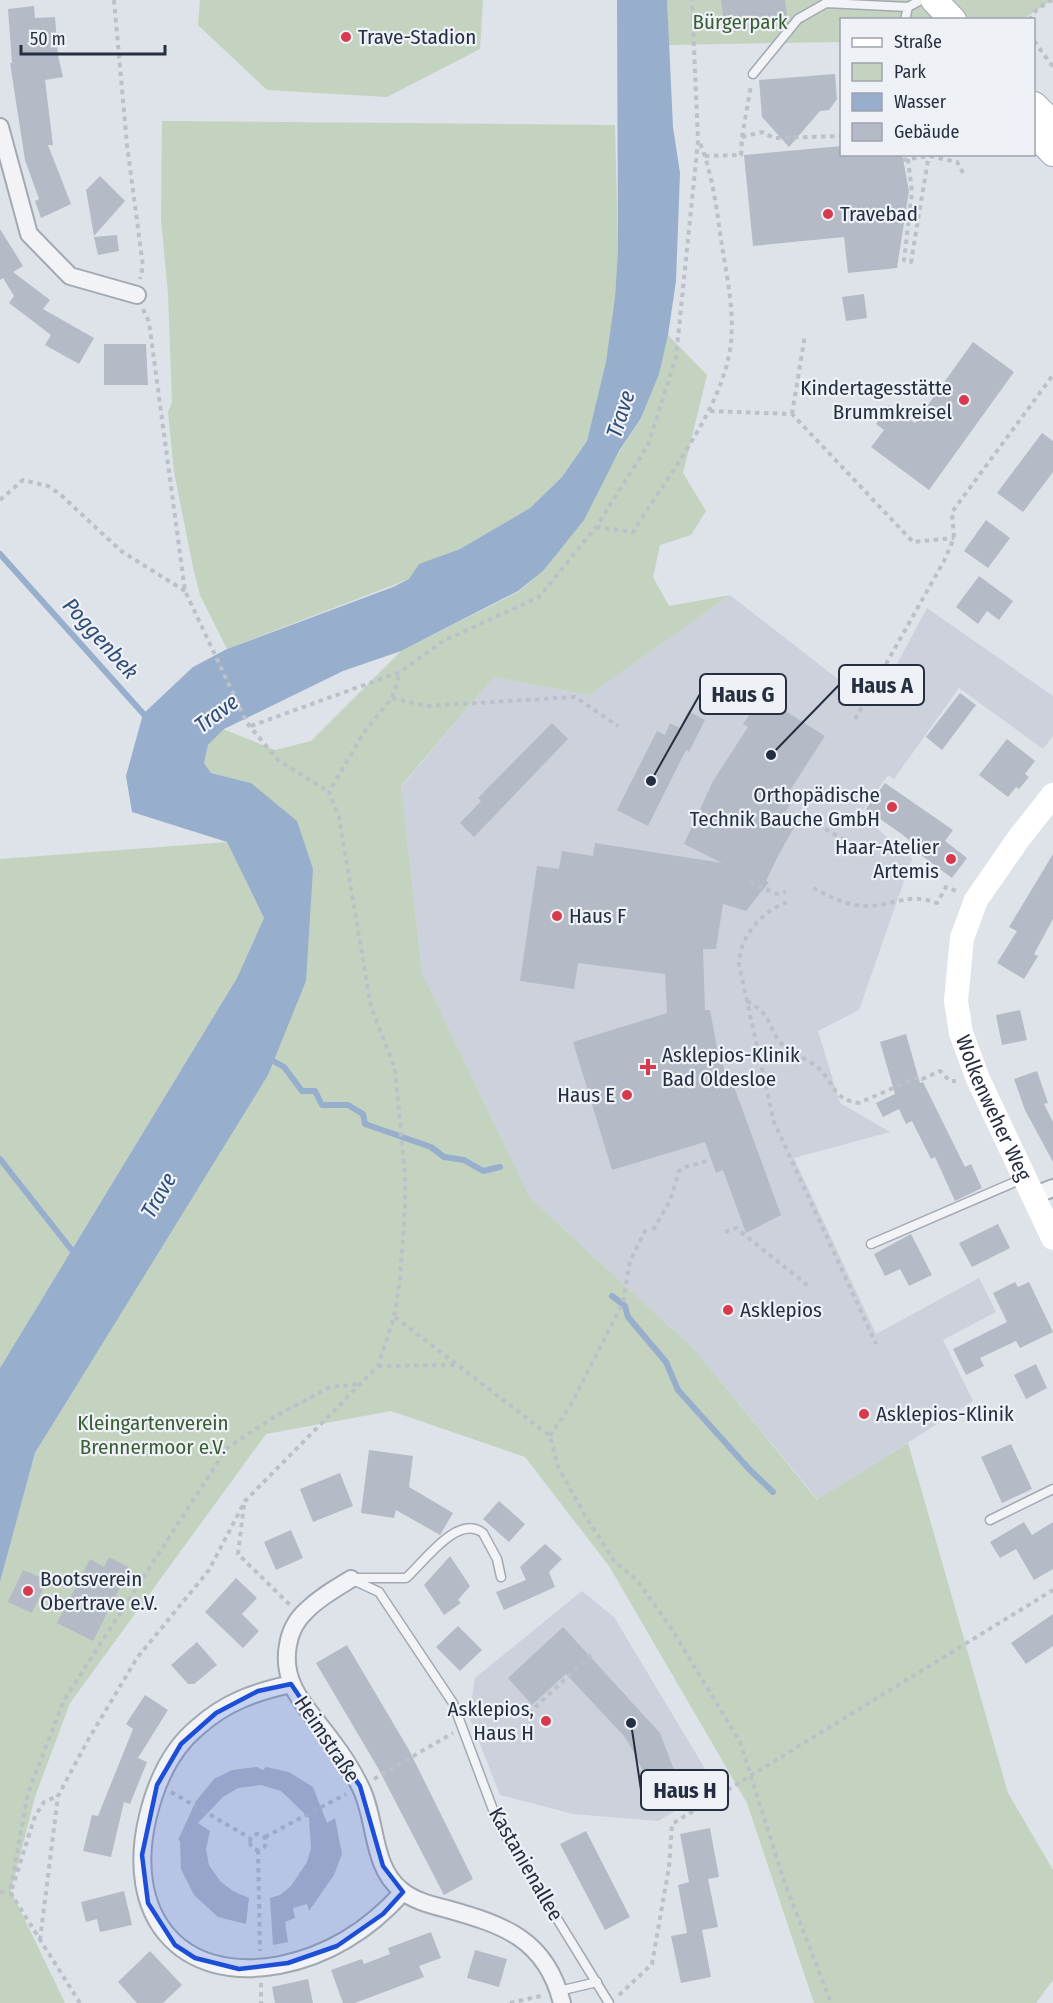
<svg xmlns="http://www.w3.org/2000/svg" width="1053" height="2003" font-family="'Fira Sans Condensed',sans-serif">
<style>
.built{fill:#ccd1db}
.green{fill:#c3d3bf}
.water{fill:#97afcc}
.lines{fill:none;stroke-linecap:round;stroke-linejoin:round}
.stream{stroke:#97afcc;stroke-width:6}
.building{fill:#b5bbc6}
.lane-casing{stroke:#a3a9b3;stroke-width:11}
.street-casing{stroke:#a3a9b3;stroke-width:20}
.primary-casing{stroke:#9da6b5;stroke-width:28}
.path{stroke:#bcc0c8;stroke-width:4;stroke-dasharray:4.5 4.5;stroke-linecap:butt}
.lane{stroke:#f1f3f7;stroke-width:8}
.street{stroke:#f1f3f7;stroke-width:16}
.secondary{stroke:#fff;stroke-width:24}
.primary{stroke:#fff;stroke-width:26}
.marked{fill:#1d4ed8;fill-opacity:0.2;stroke:#1d4ed8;stroke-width:4.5;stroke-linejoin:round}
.poi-dot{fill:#d73a4d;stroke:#eef1f6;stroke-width:2}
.labels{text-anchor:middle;stroke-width:4.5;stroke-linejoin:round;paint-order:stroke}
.park-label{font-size:21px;fill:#3a5e33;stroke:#eef1f6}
.poi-label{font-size:21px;fill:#262f41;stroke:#eef1f6;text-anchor:start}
.street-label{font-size:21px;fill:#262f41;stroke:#eef1f6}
.water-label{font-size:22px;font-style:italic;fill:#2e4d78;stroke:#eef1f6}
.leader{fill:none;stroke:#262f41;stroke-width:2}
.callout-dot{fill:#262f41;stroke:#eef1f6;stroke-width:2}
.callout{fill:#eef1f6;stroke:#262f41;stroke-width:2}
.callout-label{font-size:22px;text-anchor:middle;font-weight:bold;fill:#262f41}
</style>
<rect width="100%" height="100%" fill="#dee2e9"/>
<path class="built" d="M730,595L874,707L927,608L1053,696V736L1043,749L959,688L894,779L888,775L860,814L912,858L859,1010L818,1031L840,1103L890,1132L794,1158L876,1334L979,1278L996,1312L943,1340L973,1401L818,1500L695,1350L530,1198L422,973L401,787L494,677L589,695Z
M582,1591L614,1617L716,1787L658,1821L573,1814L500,1795L469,1716L475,1678Z"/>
<path class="green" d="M200,0H483L480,49L387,97L267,90L198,25Z
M667,0H1052L1023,19L842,20L841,42L668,45Z
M162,121L615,125L618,249L615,297L607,362L587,441L562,477L530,508L460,549L420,564L409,579L227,649L200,595L193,567L174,472L168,412L172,402L168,294L161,219Z
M668,335L707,375L683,473L706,511L691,535L660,545L653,577L669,606L730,595L589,695L494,677L401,786L422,973L530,1198L695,1350L817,1500L908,1443L1008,1793L1053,1870V1980L1036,2003H814L747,1803L609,1566L525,1457L391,1411L266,1434L70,1703L35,1797L11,1891L65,2003H0V1582L35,1453L137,1286L306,981L251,783L211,773L204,763L208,745L223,729L275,750L311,741L401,651L518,592L543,571L641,418L658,374Z
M227,842L264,918L237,978L0,1368V859Z"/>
<path class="water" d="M617,0H667L673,127L680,173L676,281L668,335L659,374L641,418L619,451L584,520L543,571L518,591L401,651L343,671L224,729L208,745L204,763L211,773L251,783L297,821L313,869L306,981L268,1075L35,1453L0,1582V1368L237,978L264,918L227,842L132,812L126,776L143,714L193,667L227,649L393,587L409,579L419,564L460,549L530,508L562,477L587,441L606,362L615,297L618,249Z"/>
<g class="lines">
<path class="stream" d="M0,554L148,719
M266,1057L284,1067L302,1091H315L322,1105H348L363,1114L365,1124L431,1147L444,1157L464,1160L483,1171L500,1167
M0,1159L78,1258
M612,1296L625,1306L628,1317L666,1362L678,1390L749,1469L773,1492"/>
</g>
<path class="building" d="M721,0H785L788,22L785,25L725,33Z
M34,6L35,18L55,17L58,55L63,77L45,80L53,145H48L71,204L41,218L35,201L39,199L25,160L10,63H12L8,9Z
M835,74L837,99L829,110L820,111L789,147L762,117L759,80Z
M842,146V154H902L909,191L897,268L848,273L844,237L753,246L744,155Z
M100,176L125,201L94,236L86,190Z
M0,229L23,266L13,272L50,300L43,309L94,338L79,364L45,345L51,335L9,303L14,296L3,278L0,280Z
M117,235L119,251L98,255L94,237Z
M864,294L867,318L846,321L842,297Z
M973,342L1014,372L929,490L871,447L884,430L876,424L889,405L915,423Z
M104,344H146L148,385H104Z
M1042,433L1053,441V472L1023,512L997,493Z
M986,520L1010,538L988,568L964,551Z
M979,576L1013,601L999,620L987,611L978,624L956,607Z
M960,693L976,705L942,750L926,737Z
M768,700L825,736L785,798L791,803L783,816L796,824L778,856L766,881L769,882L746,911L723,904L716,949H703L705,1010H710L717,1048L730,1086L733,1084L781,1215L746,1233L723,1170L716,1173L705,1142L612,1170L573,1042L667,1013L665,974L578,963L574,989L520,981L537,866L559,869L562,851L593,856L595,843L722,863L684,844L713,781L748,727L743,724L752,711L758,715Z
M688,711L705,720L689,752L686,750L648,826L617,810L657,731L665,735L670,723L680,728Z
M552,723L568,739L474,837L460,823L481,801L478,798Z
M1007,739L1035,761L1025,774L1029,777L1019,789L1016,787L1008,797L979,775Z
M885,783L953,830L945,841L967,858L952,878L921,855L923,852L903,835L866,809Z
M1053,854V919L1034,954L1038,956L1024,979L997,963L1017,931L1009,927Z
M1020,1010L1027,1040L1002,1045L996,1015Z
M906,1034L920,1083L923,1082L965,1167L971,1164L982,1188L955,1201L935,1157L931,1159L912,1121L906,1124L899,1109L883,1117L876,1103L895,1094L880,1042Z
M1037,1071L1048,1103L1044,1104L1053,1122V1162L1025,1110L1014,1079Z
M998,1224L1010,1248L972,1267L959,1243Z
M911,1234L932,1275L909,1286L900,1269L885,1276L874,1254Z
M1015,1282L1018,1287L1029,1282L1053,1332L1020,1348L1016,1341L980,1358L984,1366L966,1375L953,1349L1007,1322L993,1293Z
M1036,1364L1047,1388L1026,1399L1014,1375Z
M1011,1444L1032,1489L1002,1503L981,1457Z
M369,1450L413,1456L409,1487L453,1513L440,1535L396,1510L394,1518L361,1513Z
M340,1473L353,1506L313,1522L300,1489Z
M499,1501L525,1524L509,1542L483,1519Z
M1024,1522L1032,1535L1053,1522V1569L1034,1580L1016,1549L1000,1558L990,1542Z
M291,1530L303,1558L276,1570L264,1542Z
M545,1544L562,1559L549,1572L555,1587L504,1610L496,1592L526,1580L520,1567Z
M450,1556L470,1586L458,1600L461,1603L444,1615L424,1585Z
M109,1557L130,1568L93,1641L57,1623L90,1559L104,1567Z
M23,1570L47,1580L32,1613L8,1602Z
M236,1578L257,1598L242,1614L259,1631L243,1648L205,1612Z
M1053,1614V1646L1026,1664L1011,1643Z
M458,1626L482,1650L460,1671L436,1647Z
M563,1627L660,1733L676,1775L678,1804H650L642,1769L633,1751L624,1736L566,1674L532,1705L508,1678Z
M197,1642L217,1665L194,1684H188L171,1665Z
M347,1645L409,1750L473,1879L444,1895L378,1768L316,1663Z
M145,1695L168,1710L138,1758L147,1762L130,1804L124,1802L111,1857L83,1851L92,1815L98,1816L133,1729L126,1724Z
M257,1767L263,1770L266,1767L289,1772L313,1787L327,1823L335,1818L342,1854L334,1875L309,1911L307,1904L293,1908L295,1918L285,1922L288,1942L273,1945L270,1898L280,1895L291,1886L307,1862L311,1848L309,1818L281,1791L261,1785L238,1788L223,1797L198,1823L210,1831L206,1849L209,1865L220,1881L233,1891L249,1898L246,1924L218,1917L194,1895L181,1869L180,1841L178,1840L196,1801L214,1779L232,1770Z
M710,1828L719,1877L708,1879L718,1927L702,1930L711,1977L681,1983L671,1936L687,1933L678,1885L689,1882L680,1834Z
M586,1831L630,1917L605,1930L560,1844Z
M124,1891L132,1925L100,1932L97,1919L86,1922L81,1902Z
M431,1932L441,1958L419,1966L424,1977L355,2003H343L331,1970L362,1959L364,1964L390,1954L388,1948Z
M475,1950L507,1959L499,1987L467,1978Z
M150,1951L182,1985L163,2003H137L118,1982Z
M308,1979L313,2003H275L272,1987Z"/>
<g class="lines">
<g class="lane-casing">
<path id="lane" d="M905,20L908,7L921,0
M753,74L798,19L826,3L908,7
M871,1244L1022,1179
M990,1520L1053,1489
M355,1578H406C424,1562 458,1513 483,1533L497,1559L501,1577
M351,1579L379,1592L453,1703L498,1823L609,2003
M559,1991L597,1982"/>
</g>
<g class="street-casing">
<path id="street" d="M0,127L29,234L70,276L137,295
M1033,1196L1053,1188
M351,1579C336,1588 320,1597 307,1610C297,1619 290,1632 288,1645C280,1688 312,1712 334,1744C344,1757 353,1772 360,1786C377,1819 371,1866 401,1890C414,1901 431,1905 447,1909C504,1925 546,1939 562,2003
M291,1684C255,1692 226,1702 198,1727C171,1749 156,1783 148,1816C124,1914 178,1984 280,1965C330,1955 370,1929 403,1892"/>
</g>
<g class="primary-casing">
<path id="primary" d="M934,0L953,20
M1034,105L1053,124
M1034,133L1053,153"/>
</g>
<path class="path" d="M114,0L127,145L143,266L140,279
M1029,20L1037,9L1052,0
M1034,41L1053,67
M742,137L762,132L774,138L842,136
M705,156L741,155L742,137L751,85
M908,159L912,192L904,260L911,262L929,154
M903,160L929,156L957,162L963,173
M143,309L149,322L185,591L247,723L278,760L329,792
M710,411L792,414L913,542L954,538
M792,414L805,335
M0,500L23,480L48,486L61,495L121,551L185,591
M596,527L633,532C664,482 715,417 728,360C737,323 728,283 722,246C717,212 713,175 700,143
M392,698L427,706L575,697L618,726
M855,719L944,561L954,538L952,512L1053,375
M251,726L400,672L443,641L539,597L596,527L648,445L676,357L698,141L692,0
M825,829L874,856
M750,882L777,894L786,892
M813,888C831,897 846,906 867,906C894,906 907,892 937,903L946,887L959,892
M787,902C761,912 739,937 739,965L774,1122L876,1344
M747,1001C774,1016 766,1026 781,1043C789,1053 806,1058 816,1066C835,1081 830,1099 859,1103L918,1077L922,1079L940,1071L950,1081H956
M653,1230L670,1201L679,1171L685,1167L711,1160
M725,1232L736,1228L811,1288
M395,1317L550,1436L558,1467L586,1517L615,1562L637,1580L671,1628L740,1742L784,1881L831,2003
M378,1366L459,1365
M550,1436L572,1403L623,1302L630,1261L647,1227
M244,1505L238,1554L290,1605
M510,1712H530L591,1655
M374,1779L453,1733
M171,1792L250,1838
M250 1842a8 8 0 1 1 16 0a8 8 0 1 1-16 0Z
M265,1837L346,1794
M258,1850L260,1951
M12,1889L35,1816L44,1802L58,1796
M0,1892H10
M40,1940L58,1796L88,1740L137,1658L209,1570L245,1501L378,1366L394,1317L400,1280L405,1208V1175L395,1069L371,1007L339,817L329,792L364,732L392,698L400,672
M261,1983V2003
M619,1995L652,1964L669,1867L672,1824L1053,1590
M80,2003L10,1892L28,1793L64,1700L227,1448L274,1417L330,1387L360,1384
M510,2003L541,1996"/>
<use href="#lane" class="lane"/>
<use href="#street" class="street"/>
<path class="secondary" id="s1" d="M1053,795L1019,838L976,900L962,938L956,1001L961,1033L978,1079L1053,1238"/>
<use href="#primary" class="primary"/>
</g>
<path class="marked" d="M291,1684L360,1786L383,1866L403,1892L383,1914L337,1946L288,1963L239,1969L195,1958L175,1945L148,1903L142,1855L157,1785L181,1744L216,1713L258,1691Z"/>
<g class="poi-dot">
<circle cx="346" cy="37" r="6"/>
<circle cx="828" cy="214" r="6"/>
<circle cx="964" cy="400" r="6"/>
<circle cx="892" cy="807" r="6"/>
<circle cx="951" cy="859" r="6"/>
<circle cx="557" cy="916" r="6"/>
<path d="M645 1058h6v6h6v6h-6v6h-6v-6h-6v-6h6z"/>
<circle cx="627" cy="1095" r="6"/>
<circle cx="728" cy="1310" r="6"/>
<circle cx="864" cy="1414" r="6"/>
<circle cx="28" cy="1591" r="6"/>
<circle cx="546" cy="1721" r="6"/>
</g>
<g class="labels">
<g class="park-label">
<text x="740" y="29">Bürgerpark</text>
<text x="153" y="1430">Kleingartenverein<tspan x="153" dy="24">Brennermoor e.V.</tspan></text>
</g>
<g class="poi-label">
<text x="358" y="44">Trave-Stadion</text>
<text x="840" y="221">Travebad</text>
<text x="952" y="395" text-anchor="end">Kindertagesstätte<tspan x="952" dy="24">Brummkreisel</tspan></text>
<text x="880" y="802" text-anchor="end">Orthopädische<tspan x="880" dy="24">Technik Bauche GmbH</tspan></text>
<text x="939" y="854" text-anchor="end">Haar-Atelier<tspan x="939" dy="24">Artemis</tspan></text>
<text x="569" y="923">Haus F</text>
<text x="662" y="1062">Asklepios-Klinik<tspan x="662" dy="24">Bad Oldesloe</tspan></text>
<text x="615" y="1102" text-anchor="end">Haus E</text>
<text x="740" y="1317">Asklepios</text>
<text x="876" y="1421">Asklepios-Klinik</text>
<text x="40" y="1586">Bootsverein<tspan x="40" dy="24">Obertrave e.V.</tspan></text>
<text x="534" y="1716" text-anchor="end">Asklepios,<tspan x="534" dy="24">Haus H</tspan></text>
</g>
<g class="street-label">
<text dy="7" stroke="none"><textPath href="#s1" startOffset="348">Wolkenweher Weg</textPath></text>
<text transform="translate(327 1739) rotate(56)" y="7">Heimstraße</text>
<text transform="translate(526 1864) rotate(60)" y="7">Kastanienallee</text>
</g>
<g class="water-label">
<text transform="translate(620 414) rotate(-72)" y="8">Trave</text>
<text transform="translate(101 638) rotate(48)" y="8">Poggenbek</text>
<text transform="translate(216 713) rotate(-37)" y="8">Trave</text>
<text transform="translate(158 1195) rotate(-60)" y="8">Trave</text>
</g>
</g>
<path class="leader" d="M771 755L839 685M651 781L700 694M631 1723L641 1790"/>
<g class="callout-dot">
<circle cx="771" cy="755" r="6"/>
<circle cx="651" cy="781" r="6"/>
<circle cx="631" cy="1723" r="6"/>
</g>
<g class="callout">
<rect x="839" y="665" width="85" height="40" rx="6"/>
<rect x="700" y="674" width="86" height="40" rx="6"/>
<rect x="641" y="1770" width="87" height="40" rx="6"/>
</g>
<g class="callout-label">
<text x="882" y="693">Haus A</text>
<text x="743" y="702">Haus G</text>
<text x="685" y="1798">Haus H</text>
</g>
<rect x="840" y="18" width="195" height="138" fill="#eef1f6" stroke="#9ea3ae" stroke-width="1.5"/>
<rect x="852" y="38" width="30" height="9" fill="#ffffff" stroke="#9ea3ae" stroke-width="1.5"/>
<text x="894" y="48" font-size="18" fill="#262f41">Straße</text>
<rect x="852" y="63" width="30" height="18" fill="#c3d3bf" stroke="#9ea3ae" stroke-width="1.5"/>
<text x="894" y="78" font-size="18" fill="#262f41">Park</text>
<rect x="852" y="93" width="30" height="18" fill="#97afcc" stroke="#9ea3ae" stroke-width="1.5"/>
<text x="894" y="108" font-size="18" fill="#262f41">Wasser</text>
<rect x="852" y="123" width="30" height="18" fill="#b5bbc6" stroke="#9ea3ae" stroke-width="1.5"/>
<text x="894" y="138" font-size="18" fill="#262f41">Gebäude</text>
<path d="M21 45v9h144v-9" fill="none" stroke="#262f41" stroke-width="3"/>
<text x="30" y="45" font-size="18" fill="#262f41" stroke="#eef1f6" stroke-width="4.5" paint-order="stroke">50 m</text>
</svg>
